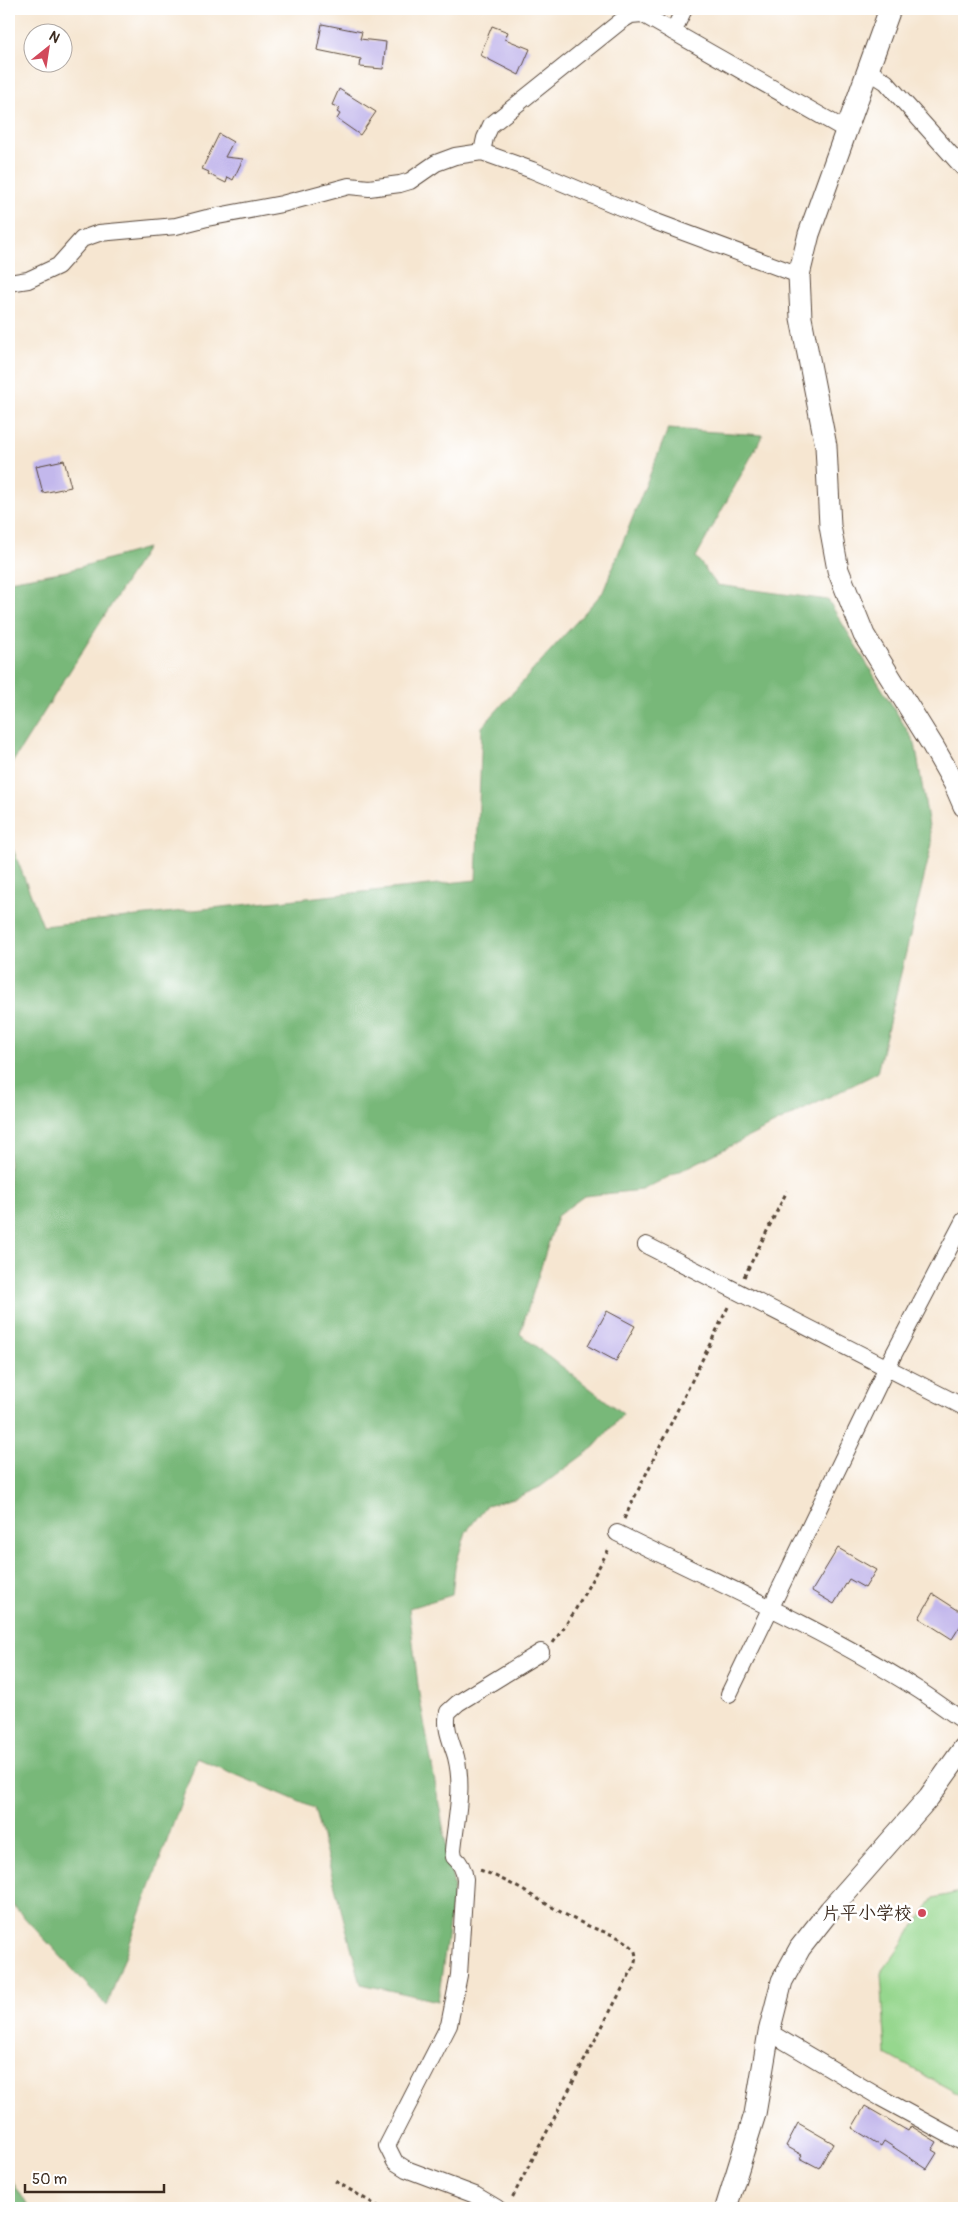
<svg xmlns="http://www.w3.org/2000/svg" width="973" height="2217" font-family="Pangolin,'Klee One',sans-serif">
<style>
.green{fill:#96d78e;stroke:#688056}
.forest{fill:#78b879;stroke:#5a714c}
.building{fill:#c3b8ec}
.lines{fill:none;stroke-linecap:round;stroke-linejoin:round}
.minor-casing{stroke:#574639;stroke-width:18}
.tertiary-casing{stroke:#574639;stroke-width:23}
.path{stroke:#574639;stroke-width:3;stroke-dasharray:4 4;stroke-linecap:butt}
.minor{stroke:#fff;stroke-width:16}
.tertiary{stroke:#fff;stroke-width:21}
.poi-dot{fill:#d1495b;stroke:#fff;stroke-width:2}
.labels{text-anchor:middle;stroke-width:5;stroke-linejoin:round;paint-order:stroke}
.poi-label{font-size:18px;font-weight:bold;fill:#3b2a1e;stroke:#fff;text-anchor:end}
</style>
<rect width="100%" height="100%" fill="#fff"/>
<filter id="ink" filterUnits="userSpaceOnUse"><feTurbulence type="fractalNoise" baseFrequency=".02" numOctaves="2"/><feDisplacementMap in="SourceGraphic" scale="10" xChannelSelector="R" yChannelSelector="G"/><feConvolveMatrix kernelMatrix="1 2 1 2 8 2 1 2 1" color-interpolation-filters="sRGB"/></filter>
<filter id="wash" filterUnits="userSpaceOnUse"><feTurbulence type="fractalNoise" baseFrequency=".0096" numOctaves="4" result="noise"/><feDisplacementMap in="SourceGraphic" scale="20" xChannelSelector="R" yChannelSelector="G"/><feGaussianBlur stdDeviation="1.12" result="paint"/><feColorMatrix in="noise" values="0 0 0 0 0 0 0 0 0 0 0 0 0 0 0 0 0 1.4 0 .05"/><feComposite in="paint" operator="in"/></filter>
<g filter="url(#wash)">
<rect width="100%" height="100%" fill="#f6e6d1"/>
<path class="green" d="M964,1891V2097L886,2054L881,1973L934,1898Z"/>
<path class="forest" d="M668,429L763,435L696,557L717,585L828,600L915,743L932,844L877,1073L642,1190L584,1196L557,1216L520,1334L623,1414L594,1447L540,1487L518,1497L487,1505L466,1532L455,1567L452,1595L409,1608L419,1694L454,1887L438,2001L361,1984L314,1808L197,1758L107,2006L9,1901V839L43,926L476,880L482,727L603,592Z
M147,548L9,768V581L66,571Z
M9,2175L29,2208H9Z"/>
<g id="blocks">
<path class="building" d="M322,24L362,32L360,39L386,42L383,69L360,67L361,59L317,50Z
M492,26L508,32L505,39L530,49L519,75L480,55Z
M339,89L376,112L360,135L337,119L340,114L337,112L340,108L332,105Z
M219,134L233,142L225,157L243,159L233,180L228,177L226,183L208,174L209,172L202,169Z
M64,460L71,487L43,493L36,466Z
M607,1311L635,1326L616,1361L588,1346Z
M838,1548L876,1570L865,1588L849,1579L834,1604L812,1591Z
M933,1594L964,1614V1620L952,1639L919,1618Z
M865,2106L908,2131L911,2126L937,2142L932,2150L937,2153L927,2169L884,2141L881,2146L852,2128Z
M798,2123L833,2143L819,2168L800,2158L802,2155L786,2146Z"/>
</g>
</g>
<g filter="url(#ink)">
<use href="#blocks" fill-opacity="0" stroke="#574639" stroke-width="1"/>
<g class="lines">
<g class="minor-casing">
<path id="minor" d="M673,32L684,9
M867,70L886,82L964,169
M482,152L485,138L491,125L621,21L631,15L642,14L846,130
M9,283L28,280L58,266L82,239L99,233L176,226L207,218L282,204L349,186L369,188L400,184L410,181L436,163L455,156L482,152L532,170L651,220L799,275
M646,1245L964,1407
M617,1533C718,1583 822,1629 917,1689C933,1699 948,1711 964,1721
M729,1694L887,1367L964,1220
M769,2032L881,2098L964,2143
M497,2208L475,2195L406,2169L395,2162L387,2146L449,2025L459,1975L465,1879C464,1870 461,1863 454,1857L453,1850C456,1818 464,1789 456,1757C452,1743 444,1728 448,1712L458,1703L541,1652"/>
</g>
<g class="tertiary-casing">
<path id="tertiary" d="M890,9L809,234L799,275L801,318L826,446L830,526L838,570L864,635L933,746L954,783L964,806
M726,2208L755,2114L769,2032L782,1981L800,1948L830,1910L929,1797L964,1748"/>
</g>
<path class="path" d="M744,1277L787,1191
M624,1519L729,1305
M553,1643L573,1614L610,1547
M480,1870C520,1884 555,1913 596,1929C608,1933 624,1938 633,1948C637,1953 636,1960 634,1966L511,2200
M335,2181L381,2208"/>
<use href="#minor" class="minor"/>
<use href="#tertiary" class="tertiary"/>
</g>
</g>
<circle class="poi-dot" cx="922" cy="1913" r="5"/>
<g class="labels">
<g class="poi-label">
<text x="912" y="1919">片平小学校</text>
</g>
</g>
<rect width="973" height="2217" fill="none" stroke="#fff" stroke-width="30"/>
<g transform="translate(48 48) rotate(30)"><circle r="24" fill="#ffffff" stroke="#b1aaa5"/>
<path d="M0-4L9 19L0 12L-9 19Z" fill="#d1495b"/>
<text y="-8" font-size="14" font-weight="bold" text-anchor="middle" fill="#3b2a1e">N</text>
</g>
<path d="M25 2184v8h139v-8" fill="none" stroke="#3b2a1e" stroke-width="2.5"/>
<text x="32" y="2184" font-size="15" fill="#3b2a1e" stroke="#ffffff" stroke-width="4" paint-order="stroke">50 m</text>
</svg>
